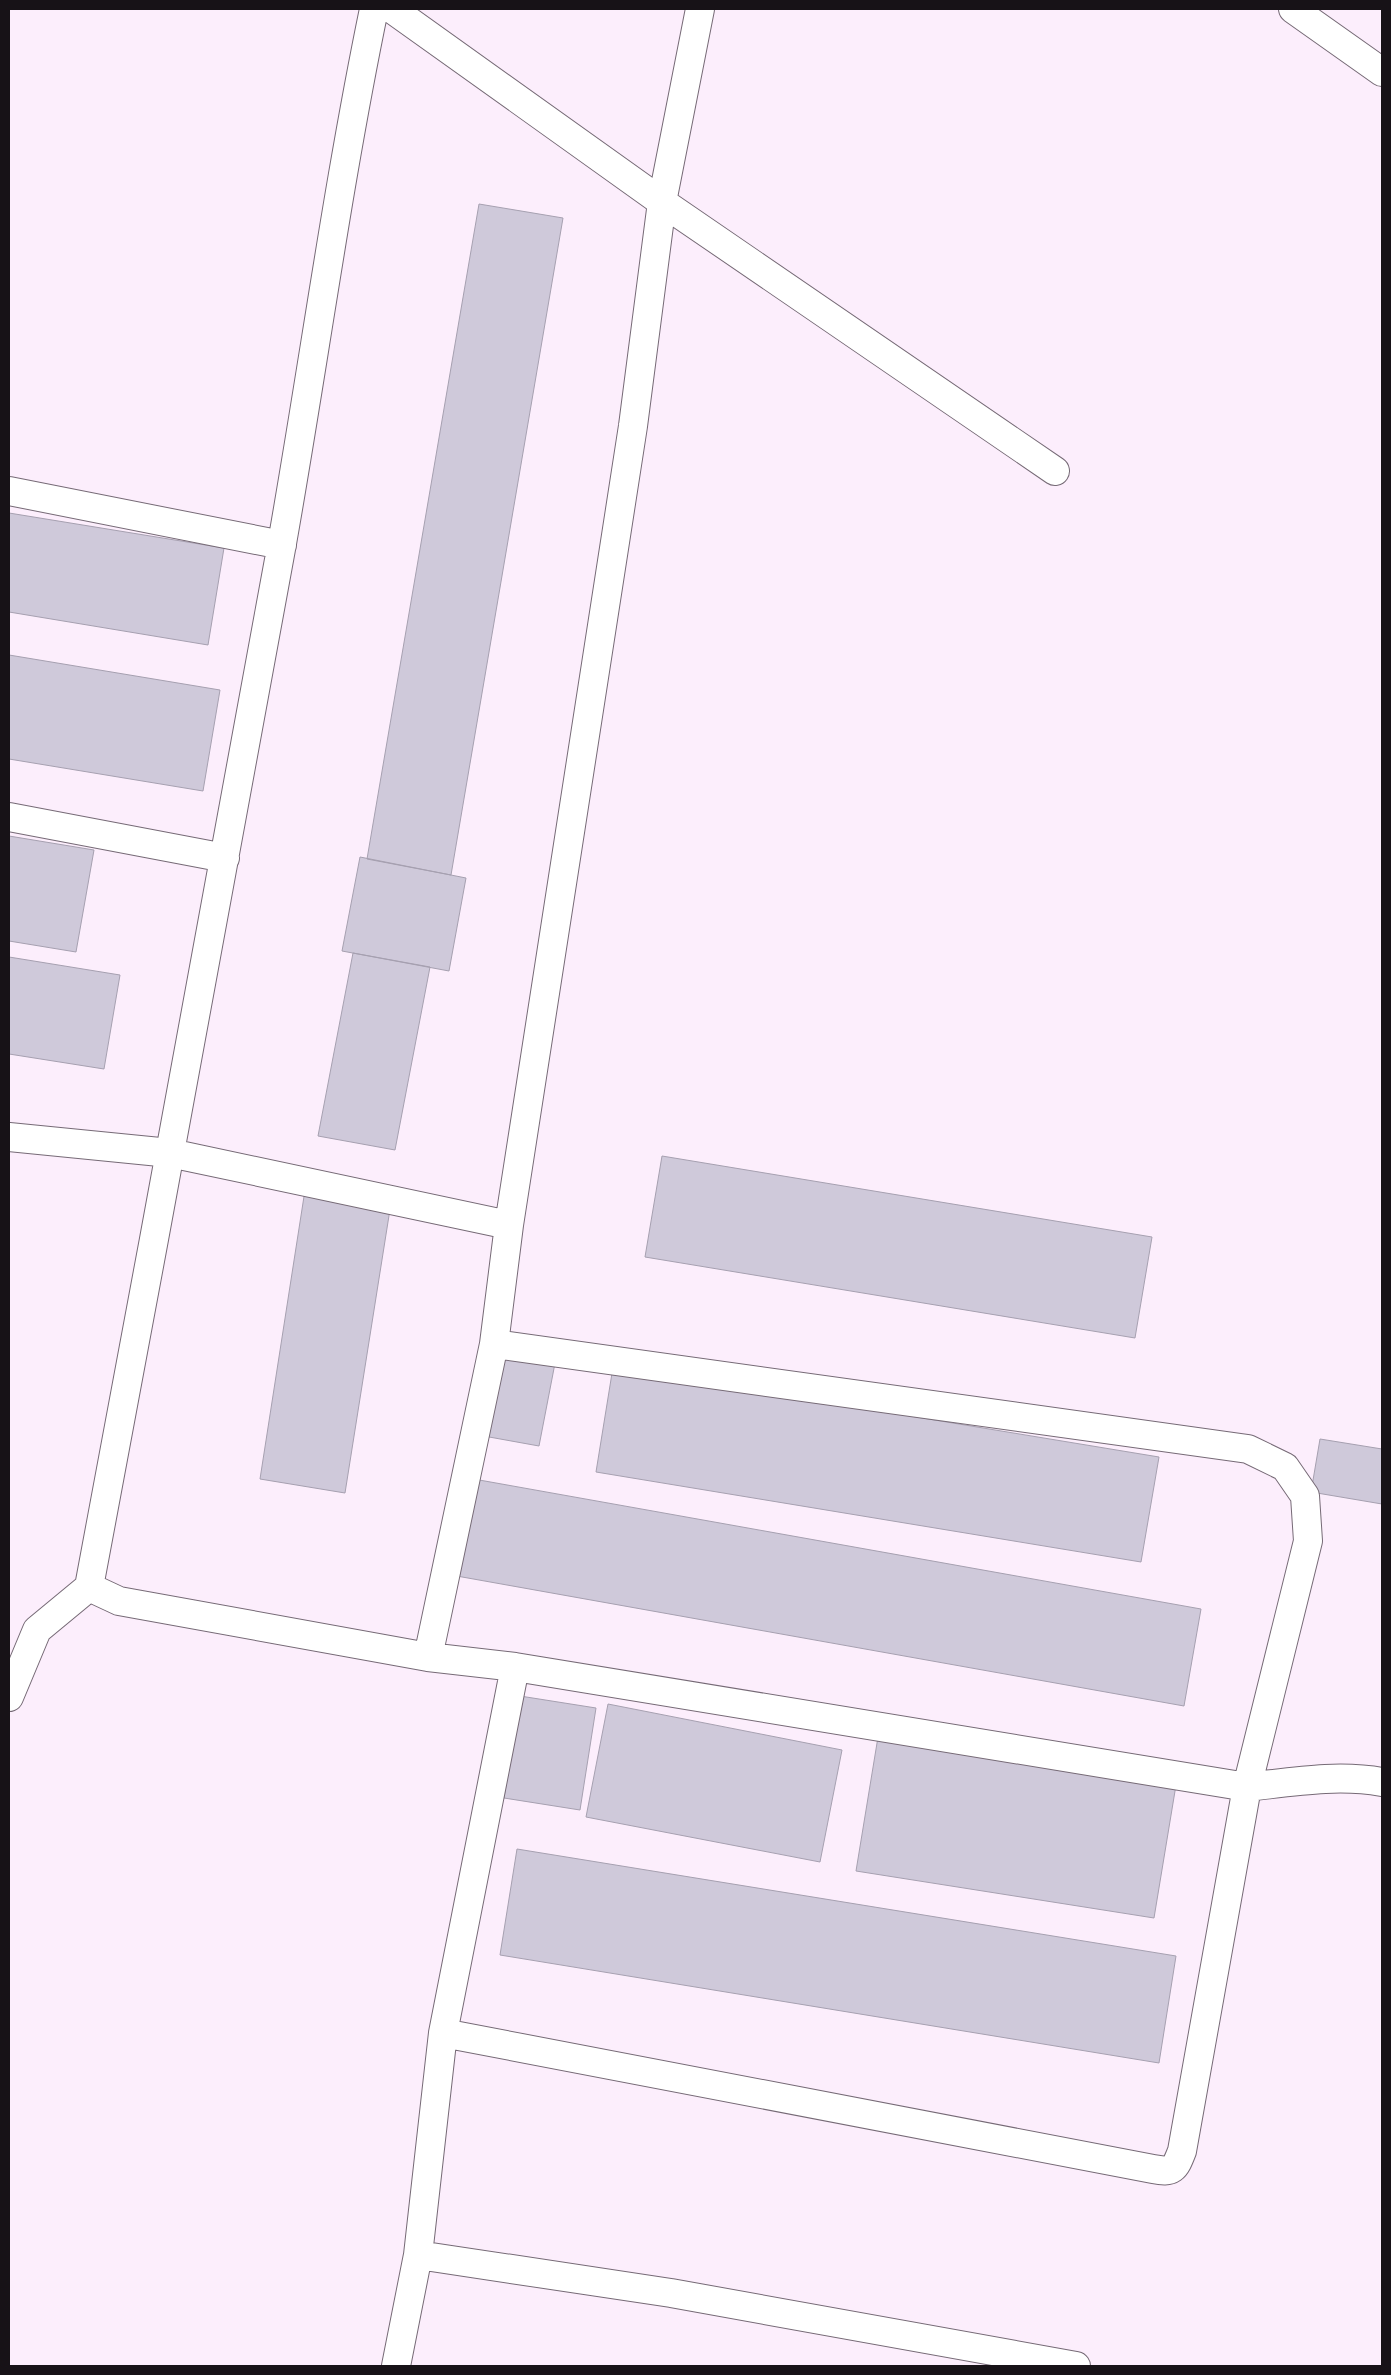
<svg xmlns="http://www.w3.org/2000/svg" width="1391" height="2375" font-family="'Varela Round',sans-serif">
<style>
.building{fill:#cfc9da;stroke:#a6a0b0}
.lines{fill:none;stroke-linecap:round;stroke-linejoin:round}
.minor-casing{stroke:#766a76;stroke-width:30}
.minor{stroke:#fff;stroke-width:28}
</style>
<rect width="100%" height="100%" fill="#fceefc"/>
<path class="building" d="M479,204L563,218L451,875L367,859Z
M9,513L224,548L208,645L9,612Z
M9,655L220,690L203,791L9,759Z
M9,836L94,850L76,952L9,941Z
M360,857L466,878L449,971L342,951Z
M353,953L430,967L395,1150L318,1136Z
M9,957L120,975L104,1069L9,1054Z
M662,1156L1152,1237L1135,1338L645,1257Z
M305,1190L391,1203L345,1493L260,1479Z
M483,1346L556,1358L539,1446L467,1433Z
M613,1367L1159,1457L1141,1562L596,1472Z
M1320,1439L1382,1449V1504L1311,1492Z
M468,1478L1201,1609L1184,1706L451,1575Z
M520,1696L596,1708L580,1810L504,1798Z
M608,1704L842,1750L820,1862L586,1817Z
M878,1737L1176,1785L1154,1918L856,1871Z
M517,1849L1176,1956L1159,2063L500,1955Z"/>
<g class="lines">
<g class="minor-casing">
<path id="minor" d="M392,9L662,202L1055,471
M1293,9L1382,72
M9,491L282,545
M9,817L225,858
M9,1137L170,1153L509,1225
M89,1587L119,1601L428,1657L515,1667L1247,1787C1292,1782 1337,1774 1382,1782
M428,1657L494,1344L509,1225L633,426L662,202L700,9
M9,1697L37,1630L89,1587C153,1241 220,895 281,549C313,369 337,188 374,9
M443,2033L1153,2169C1173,2173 1175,2169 1182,2151L1247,1787L1308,1541L1305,1496L1285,1467L1248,1449L494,1344
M418,2255L671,2293L1076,2366
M396,2366L418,2255L443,2033L515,1667"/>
</g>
<use href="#minor" class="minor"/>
</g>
<rect width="1391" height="2375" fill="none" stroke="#171217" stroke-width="20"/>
</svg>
